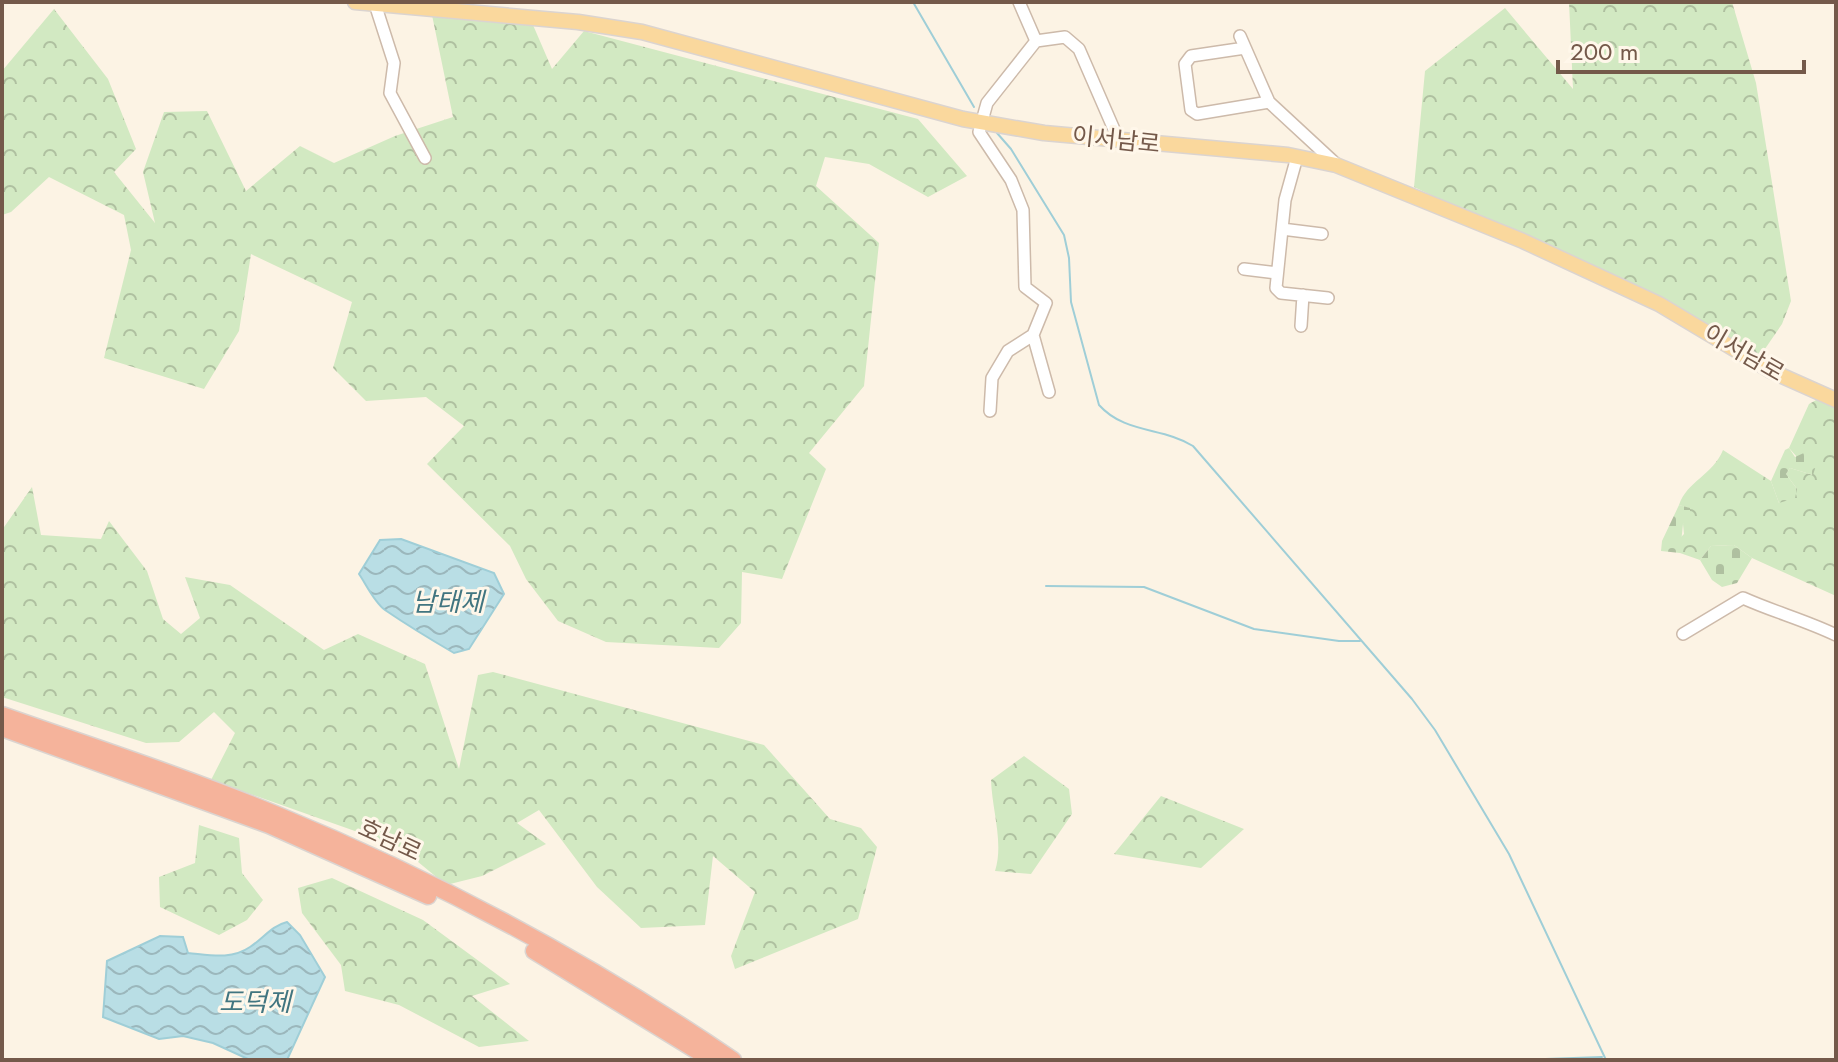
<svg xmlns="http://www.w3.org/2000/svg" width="1838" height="1062" font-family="Jost,'Noto Sans KR',sans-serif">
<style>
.forest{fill:url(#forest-crowns)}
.cemetery{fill:url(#cemetery-stones)}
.water{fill:url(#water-waves);stroke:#9fced7;stroke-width:2}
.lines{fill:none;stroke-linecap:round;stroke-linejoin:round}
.stream{stroke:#9fced7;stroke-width:2}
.minor-casing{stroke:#cdbaaa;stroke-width:14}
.major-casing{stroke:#dbd4d0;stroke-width:17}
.highway-casing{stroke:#dbd4d0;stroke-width:19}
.minor{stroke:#fff;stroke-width:11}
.major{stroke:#fad89d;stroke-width:14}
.highway{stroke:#f5b39b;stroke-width:16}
.labels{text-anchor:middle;stroke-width:6;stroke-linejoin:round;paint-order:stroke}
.street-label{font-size:24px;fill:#74594a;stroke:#fff7ea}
.water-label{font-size:26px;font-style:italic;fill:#417580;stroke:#fff7ea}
</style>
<defs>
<pattern id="forest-crowns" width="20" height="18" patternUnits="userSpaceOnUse" patternTransform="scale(2)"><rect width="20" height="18" fill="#d2e9c2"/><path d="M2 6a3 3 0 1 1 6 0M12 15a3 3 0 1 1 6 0" fill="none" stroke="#afc0a0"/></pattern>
<pattern id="cemetery-stones" width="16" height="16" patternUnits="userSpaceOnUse" patternTransform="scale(2)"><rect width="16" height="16" fill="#d2e9c2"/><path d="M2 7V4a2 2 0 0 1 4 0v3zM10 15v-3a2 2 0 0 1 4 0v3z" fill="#afc0a0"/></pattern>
<pattern id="water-waves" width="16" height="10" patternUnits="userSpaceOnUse" patternTransform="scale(2)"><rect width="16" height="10" fill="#b9dee5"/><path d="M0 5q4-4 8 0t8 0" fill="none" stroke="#9bb7bc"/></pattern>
</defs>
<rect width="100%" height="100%" fill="#fcf3e4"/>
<path class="forest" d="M1569,2H1732L1756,83L1791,301L1782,324L1756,362L1659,304L1414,187L1425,71L1505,8L1573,89Z
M54,9L108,79L136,149L114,172L155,223L143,172L164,112L207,111L246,191L300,146L334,163L395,136L453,117L432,15L533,25L552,69L584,31L918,119L967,176L928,197L869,164L825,157L816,186L879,243L864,386L809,453L826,469L782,579L742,572L741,623L719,648L606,642L558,621L526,579L510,546L427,464L464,426L426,397L366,401L333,368L352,302L251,254L239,331L204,389L104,358L131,250L124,215L49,177L11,212L2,215V71Z
M1818,399L1836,406V596L1752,558L1734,545L1711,546L1700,560L1680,553L1679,539L1684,534L1683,524L1689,508L1679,505C1687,481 1713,475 1723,450L1771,481L1779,503L1797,489L1786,474L1790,468L1813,475L1789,448L1809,404Z
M32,487L41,535L101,539L109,521L147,571L163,619L181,634L200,618L185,577L230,585L324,650L358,634L425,664L459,769L478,675L493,672L764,745L830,819L861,828L877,847L858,919L735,969L731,956L755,892L713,856L705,925L641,928L597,887L539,810L517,823L546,844L482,876L446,885L400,847L211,780L235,733L214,712L179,742L146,743L2,697V530Z
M1024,756L1069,789L1072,814L1031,874L995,871C1004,843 992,810 991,780Z
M1161,796L1244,829L1201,868L1114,854Z
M199,825L239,838L242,873L263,900L247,920L219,935L160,907L159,877L195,863Z
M332,878L423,920L510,984L472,996L529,1041L479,1047L399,1005L345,991L341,965L302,913L298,888Z"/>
<path class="cemetery" d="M1789,448L1795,457L1806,452L1819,456L1813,475L1790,468L1786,474L1797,489L1795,498L1779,503L1771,481L1785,450Z
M1679,505L1690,508V518L1683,524L1680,553L1661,551L1662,541Z
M1734,545L1752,558L1737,583L1722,587L1712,580L1700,560L1711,546Z"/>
<path class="water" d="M401,539L494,573L504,594L469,649L454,653C430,639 407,625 385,610C374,602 366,584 359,574L380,540Z
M287,922L300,935L325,977L287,1060H250L213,1043L183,1036L159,1039L103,1017L107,961L160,936L183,937L188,953C210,955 231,960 250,947C264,938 271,926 287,922Z"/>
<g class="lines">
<path class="stream" d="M913,2L974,107
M997,133L1011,149L1064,235L1069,258L1071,302L1099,405C1125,434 1163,427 1193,446L1412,699L1435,730L1509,854L1606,1060
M1046,586L1144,587L1254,629L1339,641H1360
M1520,1060L1602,1057"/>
<g class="minor-casing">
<path id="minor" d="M1019,2L1036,41
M375,4L394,63L390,93L425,158
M1240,36L1269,102L1336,164
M1245,48L1191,56L1185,64L1191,110L1197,114L1269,102
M1297,157L1285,200L1276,288L1281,293L1328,298
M1282,229L1322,234
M1244,269L1277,273
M1301,326L1303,295
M1033,335L1049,392
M990,411L992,378L1008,351L1033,335L1046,303L1025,287L1023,210L1011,180L979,132L987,103L1036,41L1065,37L1079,49L1119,141
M1683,634L1743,598C1774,612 1805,620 1836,635"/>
</g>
<g class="major-casing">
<path id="major" d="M355,2L578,22L642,32L963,119L1044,133L1288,155L1336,165L1523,241L1659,304L1771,371L1836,400"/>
</g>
<g class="highway-casing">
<path id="highway" d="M2,715C93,747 186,777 275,814C436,880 590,963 733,1060
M2,728L269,825L428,896
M534,951L712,1060"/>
</g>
<use href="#minor" class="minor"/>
<use href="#major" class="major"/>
<use href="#highway" class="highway"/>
</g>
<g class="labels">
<g class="street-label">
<text transform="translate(1116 140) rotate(6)" y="8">이서남로</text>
<text transform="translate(1744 353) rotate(30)" y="8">이서남로</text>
<text transform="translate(390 840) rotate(25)" y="8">호남로</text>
</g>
<g class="water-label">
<text x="448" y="611">남태제</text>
<text x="255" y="1011">도덕제</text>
</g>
</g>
<rect width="1838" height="1062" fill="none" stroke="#74594a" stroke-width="8"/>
<path d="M1558 60v12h246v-12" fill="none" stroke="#74594a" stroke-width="4"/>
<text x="1570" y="60" font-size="24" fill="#74594a" stroke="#fff7ea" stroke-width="6" paint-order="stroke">200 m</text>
</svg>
